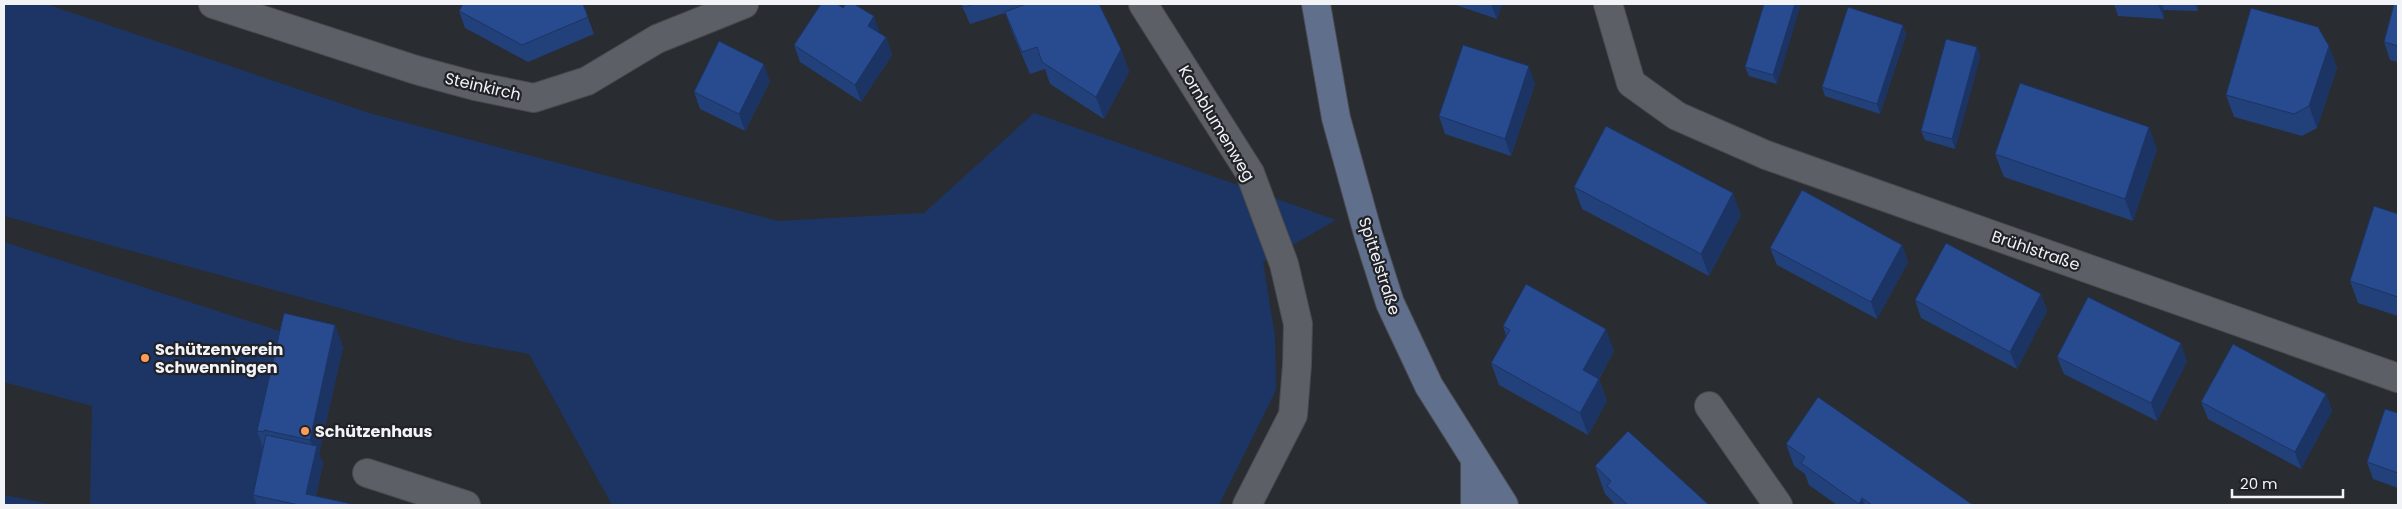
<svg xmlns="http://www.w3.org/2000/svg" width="2402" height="509" font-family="Poppins,sans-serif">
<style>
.green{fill:#1d3565}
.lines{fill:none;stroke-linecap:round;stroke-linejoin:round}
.street-casing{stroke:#484a4e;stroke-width:30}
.secondary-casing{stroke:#484a4e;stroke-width:30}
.street{stroke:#5c5f65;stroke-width:28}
.secondary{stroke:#606f8c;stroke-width:28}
.wall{fill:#22407a}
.shaded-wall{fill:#1c3463}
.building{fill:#284a8e;stroke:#1c3463}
.poi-dot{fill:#ff9b59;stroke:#202227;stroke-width:2}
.labels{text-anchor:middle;stroke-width:4.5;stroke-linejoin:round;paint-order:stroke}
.street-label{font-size:16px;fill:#f2f3f7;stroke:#202227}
.poi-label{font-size:16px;font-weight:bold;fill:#f2f3f7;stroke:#202227;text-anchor:start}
</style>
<rect width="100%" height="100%" fill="#292c31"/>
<path class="green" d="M4,4H46L369,113L778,221L924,213L1034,113L1336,220L1263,262L1275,336L1276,390L1219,505H612L529,354L464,342L4,216Z
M4,242L292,335L261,505H90L92,406L4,382Z
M4,495L54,505H4Z"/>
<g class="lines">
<g class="street-casing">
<path id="street" d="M213,4L416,70L475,86L534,98L587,81L657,39L744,4
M1143,4L1250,173L1284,264L1298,324L1297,365L1293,415L1247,505
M1608,4L1631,83L1677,116L1766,155L2398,378
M1709,406L1778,505
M367,473L466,505"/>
</g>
<g class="secondary-casing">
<path id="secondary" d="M1316,4L1336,118L1368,234L1390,303L1429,386L1504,505
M1475,505V461"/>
</g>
<use href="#street" class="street"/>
<use href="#secondary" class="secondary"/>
</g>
<path class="wall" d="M583,4L594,34L528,62L465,28L459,11Z
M961,4H1099L1121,49L1129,72L1104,119L1050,84L1045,69L1030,74L1013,34L1005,13L970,24Z
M1453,4H1502L1497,19Z
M1764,4L1777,84L1749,76L1745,67Z
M2101,4H2198V11L2164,10V19L2118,16L2114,4Z
M2398,4V62L2390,60L2384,42Z
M1903,25L1906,35L1880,114L1825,96L1822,87Z
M880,34L886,37L892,55L861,102L800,62L794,45Z
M2329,46L2337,68L2317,128L2302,136L2234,117L2226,95Z
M1977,47L1980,57L1955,149L1925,140L1921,131Z
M770,81L745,131L700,109L694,92Z
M1535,84L1511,156L1445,134L1439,116Z
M2157,149L2133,221L2004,177L1995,154Z
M1574,187L1741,215L1709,276L1582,209Z
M2398,214V316L2358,303L2350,281Z
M1902,245L1908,262L1877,319L1777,265L1770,248Z
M2041,294L2047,311L2017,369L1921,318L1915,300Z
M335,325L343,347L319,454L323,463L316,496L356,505H257L253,495L263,448L257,431Z
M1503,326L1614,351L1599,379L1607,401L1588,435L1499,385L1491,363L1506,336Z
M2057,357L2187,361L2157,421L2064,374Z
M2326,394L2332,411L2301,469L2208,419L2201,402Z
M2398,413V488L2373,479L2367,462Z
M1786,444L1973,505H1837L1809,485L1805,474L1794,466Z
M1595,466L1709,505H1614L1612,501L1605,494Z"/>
<path class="shaded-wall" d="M1491,4H1502L1497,19Z
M1795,4H1801L1777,84L1773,75Z
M2158,4H2162L2164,10V19Z
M2195,4H2198V11Z
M874,16L880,33L868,26Z
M1903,25L1906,35L1880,114L1877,104Z
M886,37L892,55L861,102L855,85Z
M2329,46L2337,68L2317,128L2309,106Z
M1977,47L1980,57L1955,149L1952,139Z
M1121,49L1129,72L1104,119L1096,97Z
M764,64L770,81L745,131L739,114Z
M1529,66L1535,84L1511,156L1505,139Z
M2149,127L2157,149L2133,221L2125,199Z
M1733,193L1741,215L1709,276L1701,254Z
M1902,245L1908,262L1877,319L1871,302Z
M2041,294L2047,311L2017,369L2010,352Z
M335,325L343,347L319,454L323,463L314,505L306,494L315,454L310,440Z
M1606,329L1614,351L1591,392L1583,370Z
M2181,343L2187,361L2157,421L2151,403Z
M1599,379L1607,401L1588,435L1580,413Z
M2326,394L2332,411L2301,469L2295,452Z
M1862,498L1865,505H1859V504Z"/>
<path class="building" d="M463,4H583L588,17L522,45L459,11Z
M821,4H837L843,8L846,4H854L874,16L868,26L886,37L855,85L794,45Z
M962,4H975L964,7Z
M1026,4H1099L1121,49L1096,97L1042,62L1037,47L1022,52L1005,12Z
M1764,4H1795L1773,75L1745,67Z
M2394,4H2398V46L2384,42Z
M1848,7L1903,25L1877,104L1822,87Z
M2251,8L2318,27L2329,46L2309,106L2294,114L2226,95Z
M1946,39L1977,47L1952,139L1921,131Z
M719,41L764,64L739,114L694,92Z
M1463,45L1529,66L1505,139L1439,116Z
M2020,83L2149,127L2125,199L1995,154Z
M1606,126L1733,193L1701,254L1574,187Z
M1802,190L1902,245L1871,302L1770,248Z
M2374,206L2398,214V297L2350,281Z
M1946,243L2041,294L2010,352L1915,300Z
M1526,284L1606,329L1583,370L1599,379L1580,413L1491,363L1510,330L1503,326Z
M2088,297L2181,343L2151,403L2057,357Z
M284,313L335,325L310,440L264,430V432L257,431Z
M2233,344L2326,394L2295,452L2201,402Z
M1818,397L1973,505H1872L1862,498L1859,504L1801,463L1805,457L1786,444Z
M2385,409L2398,413V473L2367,462Z
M1628,431L1709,505H1628L1607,486L1611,481L1595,466Z
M266,435L317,446L306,494L356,505H299L253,495Z"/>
<g class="poi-dot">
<circle cx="145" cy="358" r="5"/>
<circle cx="305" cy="431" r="5"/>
</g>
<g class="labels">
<g class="street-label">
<text transform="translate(483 86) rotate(13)" y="6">Steinkirch</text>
<text transform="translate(1217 123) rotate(59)" y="6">Kornblumenweg</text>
<text transform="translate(2036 250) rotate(19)" y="6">Brühlstraße</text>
<text transform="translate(1380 266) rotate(72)" y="6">Spittelstraße</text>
</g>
<g class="poi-label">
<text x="155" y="355">Schützenverein<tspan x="155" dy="18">Schwenningen</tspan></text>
<text x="315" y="437">Schützenhaus</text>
</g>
</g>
<rect width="2402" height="509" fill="none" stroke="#f2f3f7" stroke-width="10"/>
<path d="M2232 489v8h111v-8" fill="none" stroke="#f2f3f7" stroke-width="2.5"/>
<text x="2240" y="489" font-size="15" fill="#f2f3f7" stroke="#202227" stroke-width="4" paint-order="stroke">20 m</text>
</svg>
